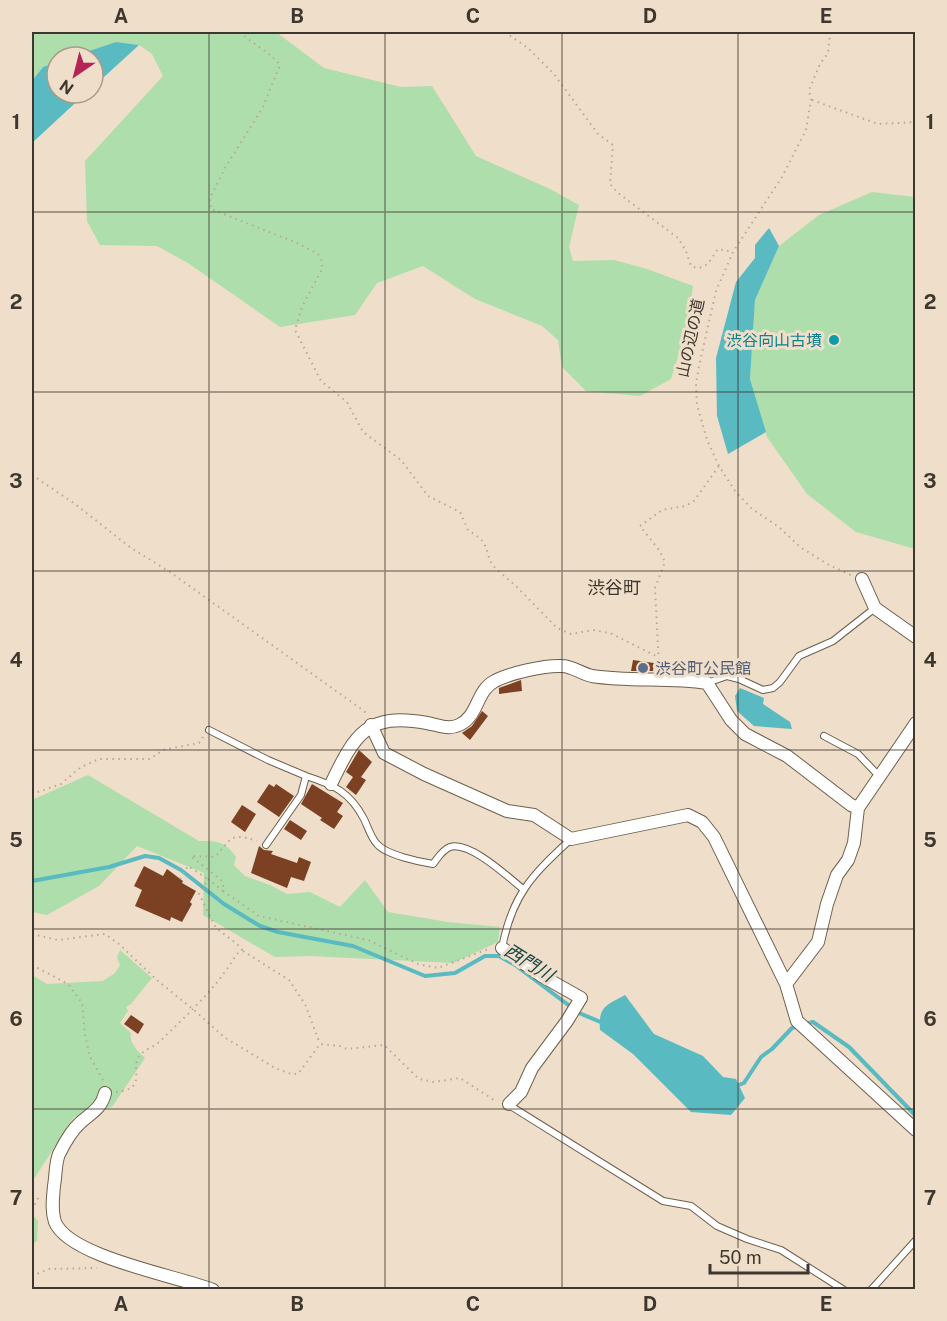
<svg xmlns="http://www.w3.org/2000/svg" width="947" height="1321" font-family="'Public Sans','Noto Sans JP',sans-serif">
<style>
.green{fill:#aedeac}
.water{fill:#59bac2}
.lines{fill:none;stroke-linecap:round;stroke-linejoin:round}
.stream{stroke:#59bac2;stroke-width:4}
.building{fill:#7b4122}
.lane-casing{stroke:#6e5f4d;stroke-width:8}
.street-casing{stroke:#6e5f4d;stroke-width:14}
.path{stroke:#b7a998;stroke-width:2;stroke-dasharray:1.5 4.5;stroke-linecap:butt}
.lane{stroke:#fff;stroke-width:6}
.street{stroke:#fff;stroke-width:12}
.grid{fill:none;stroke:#3e372f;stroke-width:1.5;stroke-opacity:0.55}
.culture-dot{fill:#0f9aa8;stroke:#efdec9;stroke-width:2}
.service-dot{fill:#5c6f8a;stroke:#efdec9;stroke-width:2}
.labels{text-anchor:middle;stroke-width:6;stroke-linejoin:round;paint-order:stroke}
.street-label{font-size:16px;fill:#3e372f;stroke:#efdec9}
.culture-label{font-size:16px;fill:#0d838f;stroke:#efdec9;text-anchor:end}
.service-label{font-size:16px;fill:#4e5e75;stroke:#efdec9;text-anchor:start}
.neighbourhood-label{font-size:18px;fill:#3e372f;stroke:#efdec9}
.water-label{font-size:18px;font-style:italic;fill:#1a474a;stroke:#efdec9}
.neatline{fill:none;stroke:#3e372f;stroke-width:2}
.grid-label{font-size:20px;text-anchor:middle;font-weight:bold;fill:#3e372f}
</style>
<rect width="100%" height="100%" fill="#efdec9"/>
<path class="green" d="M32,32H276L324,68L401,87L432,86L476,156L550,189L579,205L569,247L573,261L614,260L647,269L693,286L688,325L671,379L640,396L586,391L562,367L558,340L542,326L475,299L423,266L377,283L355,315L280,327L188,263L157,246L100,245L87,221L85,161L163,76L152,54L139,45L116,42L71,57H57V62L43,67L32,81Z
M872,192L915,197V549L856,532L807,494L767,437L750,379L755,300L779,246L819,215Z
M88,775L199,841C217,841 225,841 236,857L234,865L245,876L270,885L287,894L310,892L340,907L365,880L388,912L448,922L500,927L498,942L453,963L310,956L275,957L203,915L204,873L137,846L99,886L47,915L32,912V800Z
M120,950L152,978L131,1004L126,1007L128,1011L120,1023L131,1033C129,1044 138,1051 145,1058L112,1107L74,1117L32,1182V975L47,984L103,981L115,973L120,965L117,957Z
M32,1214L38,1221L37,1241L32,1245Z"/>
<path class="water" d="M116,42L139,45L93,87V57H71Z
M57,62V93H86L32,143V81L43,67Z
M769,228L779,246L755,300L750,379L766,432L728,454L717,416L716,358L736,282L755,258V245Z
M740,688L764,698L763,704L790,722L792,729L754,726L737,711L735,696Z
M625,995L654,1034L703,1056L723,1077L736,1079L745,1098L731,1115L691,1112L633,1054L600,1030C598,1006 607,1005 625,995Z"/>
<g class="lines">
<path class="stream" d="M32,881L109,867L145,856L159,858L181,870L224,904L260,926L278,932L353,946L425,976L455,973L485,956H499L515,965L579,1013L603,1023
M805,1024L813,1022L849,1047L916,1116
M736,1086L744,1083L761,1057L772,1049L792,1028L798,1026"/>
</g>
<path class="building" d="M633,660L654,663L653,671H631Z
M521,680L522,691L499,694V688Z
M482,711L488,716L470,740L462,733L472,726Z
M359,750L372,762L361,777L366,780L356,795L346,787L353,777L346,772Z
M269,784L274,787L276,784L294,796L279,817L257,802Z
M312,784L343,803L337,812L343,816L334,829L320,820L322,818L301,804Z
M242,805L256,814L245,832L231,822Z
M290,820L307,831L301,840L284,829Z
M259,846L264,850L273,851L271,854L297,863L299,857L311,862L304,881L291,877L287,888L251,873Z
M144,866L163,876L167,869L183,881L182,883L196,891L190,902L192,904L182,922L171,917L170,921L135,906L142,890L134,886Z
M131,1015L144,1024L138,1034L124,1024Z"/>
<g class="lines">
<g class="lane-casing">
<path id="lane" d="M707,683L727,676L739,679L763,690L773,688L780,682L799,656L833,641L875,608
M209,730L268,760L306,776
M824,736L858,754L879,776
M266,845L301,795L306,776C334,785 350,792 364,819C368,827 371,838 377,844C386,855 420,862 433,864C438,858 442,850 450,847C470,841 508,877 523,889
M502,948C512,895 532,875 571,839
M509,1105L663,1201L691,1206L717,1226L747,1239L781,1250L844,1290
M871,1290L916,1240"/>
</g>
<g class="street-casing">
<path id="street" d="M862,579L875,608L916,637
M371,725L384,753L424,774L507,811L534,815L571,839L688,815L702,822L714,837L786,984L797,1021L916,1130
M331,784C355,734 367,712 427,723C438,725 448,730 459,725C479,716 476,690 495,681C510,673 545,665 562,666C572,666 582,674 592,676C630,682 669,677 707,683L731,720L745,734L787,756L851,805L858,808
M502,948L542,976L581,998L567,1021L532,1068L521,1092L509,1104
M786,984L818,942L827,904L837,875L848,860L854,843L858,808L916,723
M105,1093C102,1108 91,1113 80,1123C72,1130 64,1144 59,1154C55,1164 56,1175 54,1186C53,1198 51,1210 55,1222C69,1257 178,1276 213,1290"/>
</g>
<path class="path" d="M240,32C252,44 269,51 280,65L263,107L225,168L210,198L211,209L297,243L318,254L322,261V269L302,307L295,330L321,381L347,402L363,432L401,460L428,496L460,512L468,530L481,539L486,547L490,561L496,569L516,586L557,628L571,634L593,630L610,633L658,657
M505,32L529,49L554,74L598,134L613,145L610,184L618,193L678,238L686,251L691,266C706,272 710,260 718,249L733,252
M830,32L828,53L820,64L809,90L811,100L806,130L782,177L733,252L716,291L699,366L696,384L697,405L707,440L719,466L735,491L752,509L779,527L800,547L829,565L851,575
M812,100L878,124L916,122
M32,475L75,504L131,548L170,572L364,711L366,714
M659,666L655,588L665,562L659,550L640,526L662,510L685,506L694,501L719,466
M32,794L61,784L81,767L99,759H150L163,750L199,743L203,737
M180,879L188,866L208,879
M223,891L259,916L368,940L418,964L438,968L491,948
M32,934L58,940L105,934L119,944L158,981L194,1010L224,1037L275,1068L291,1074H298L320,1044L340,1046L347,1049L384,1045L419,1079L434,1082L460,1078L497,1102
M243,951L289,980L305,1004L320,1044
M32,965L68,984L82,1003L85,1035L90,1057L103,1080
M116,1092C149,1089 129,1068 140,1055C145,1049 154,1047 159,1042C187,1015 216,989 236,955L242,950L237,944L216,928L199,894L208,879L223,891L224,888L221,880L191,856L215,857C232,838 230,832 257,841
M32,1210L40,1194
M32,1276L49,1269L97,1268"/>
<use href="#lane" class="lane"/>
<use href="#street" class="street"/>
</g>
<path class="grid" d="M209,32V1290M385,32V1290M562,32V1290M738,32V1290M32,212H916M32,392H916M32,571H916M32,750H916M32,929H916M32,1109H916"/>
<circle class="culture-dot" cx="834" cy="340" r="6"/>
<circle class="service-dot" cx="643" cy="668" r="6"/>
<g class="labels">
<g class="street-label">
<text transform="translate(690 338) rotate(-78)" y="6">山の辺の道</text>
</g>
<g class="culture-label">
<text x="822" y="346">渋谷向山古墳</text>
</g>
<g class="service-label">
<text x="655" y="674">渋谷町公民館</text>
</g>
<g class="neighbourhood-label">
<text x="614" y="594">渋谷町</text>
</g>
<g class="water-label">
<text transform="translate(529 963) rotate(32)" y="6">西門川</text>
</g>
</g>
<rect width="947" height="1321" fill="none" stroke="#efdec9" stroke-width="66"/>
<g transform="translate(75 75) rotate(215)"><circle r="28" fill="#efdec9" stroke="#a89b8b" stroke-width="1.5"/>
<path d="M0-4.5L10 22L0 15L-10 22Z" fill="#b42455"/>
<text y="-9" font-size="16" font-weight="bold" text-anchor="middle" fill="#3e372f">N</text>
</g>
<path d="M710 1264v9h98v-9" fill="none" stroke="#3e372f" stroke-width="3"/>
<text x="719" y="1264" font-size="18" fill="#3e372f" stroke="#efdec9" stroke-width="4.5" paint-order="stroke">50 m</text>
<rect x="33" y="33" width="881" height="1255" class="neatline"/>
<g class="grid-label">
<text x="121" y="23">A</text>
<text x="297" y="23">B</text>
<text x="473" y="23">C</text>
<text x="650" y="23">D</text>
<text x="826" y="23">E</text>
<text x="16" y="129">1</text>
<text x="930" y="129">1</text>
<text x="16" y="309">2</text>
<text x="930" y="309">2</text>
<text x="16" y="488">3</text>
<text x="930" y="488">3</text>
<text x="16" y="667">4</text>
<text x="930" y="667">4</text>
<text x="16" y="847">5</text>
<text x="930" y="847">5</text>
<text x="16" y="1026">6</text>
<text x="930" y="1026">6</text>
<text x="16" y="1205">7</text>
<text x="930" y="1205">7</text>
<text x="121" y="1311">A</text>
<text x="297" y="1311">B</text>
<text x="473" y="1311">C</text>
<text x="650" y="1311">D</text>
<text x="826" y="1311">E</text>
</g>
</svg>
